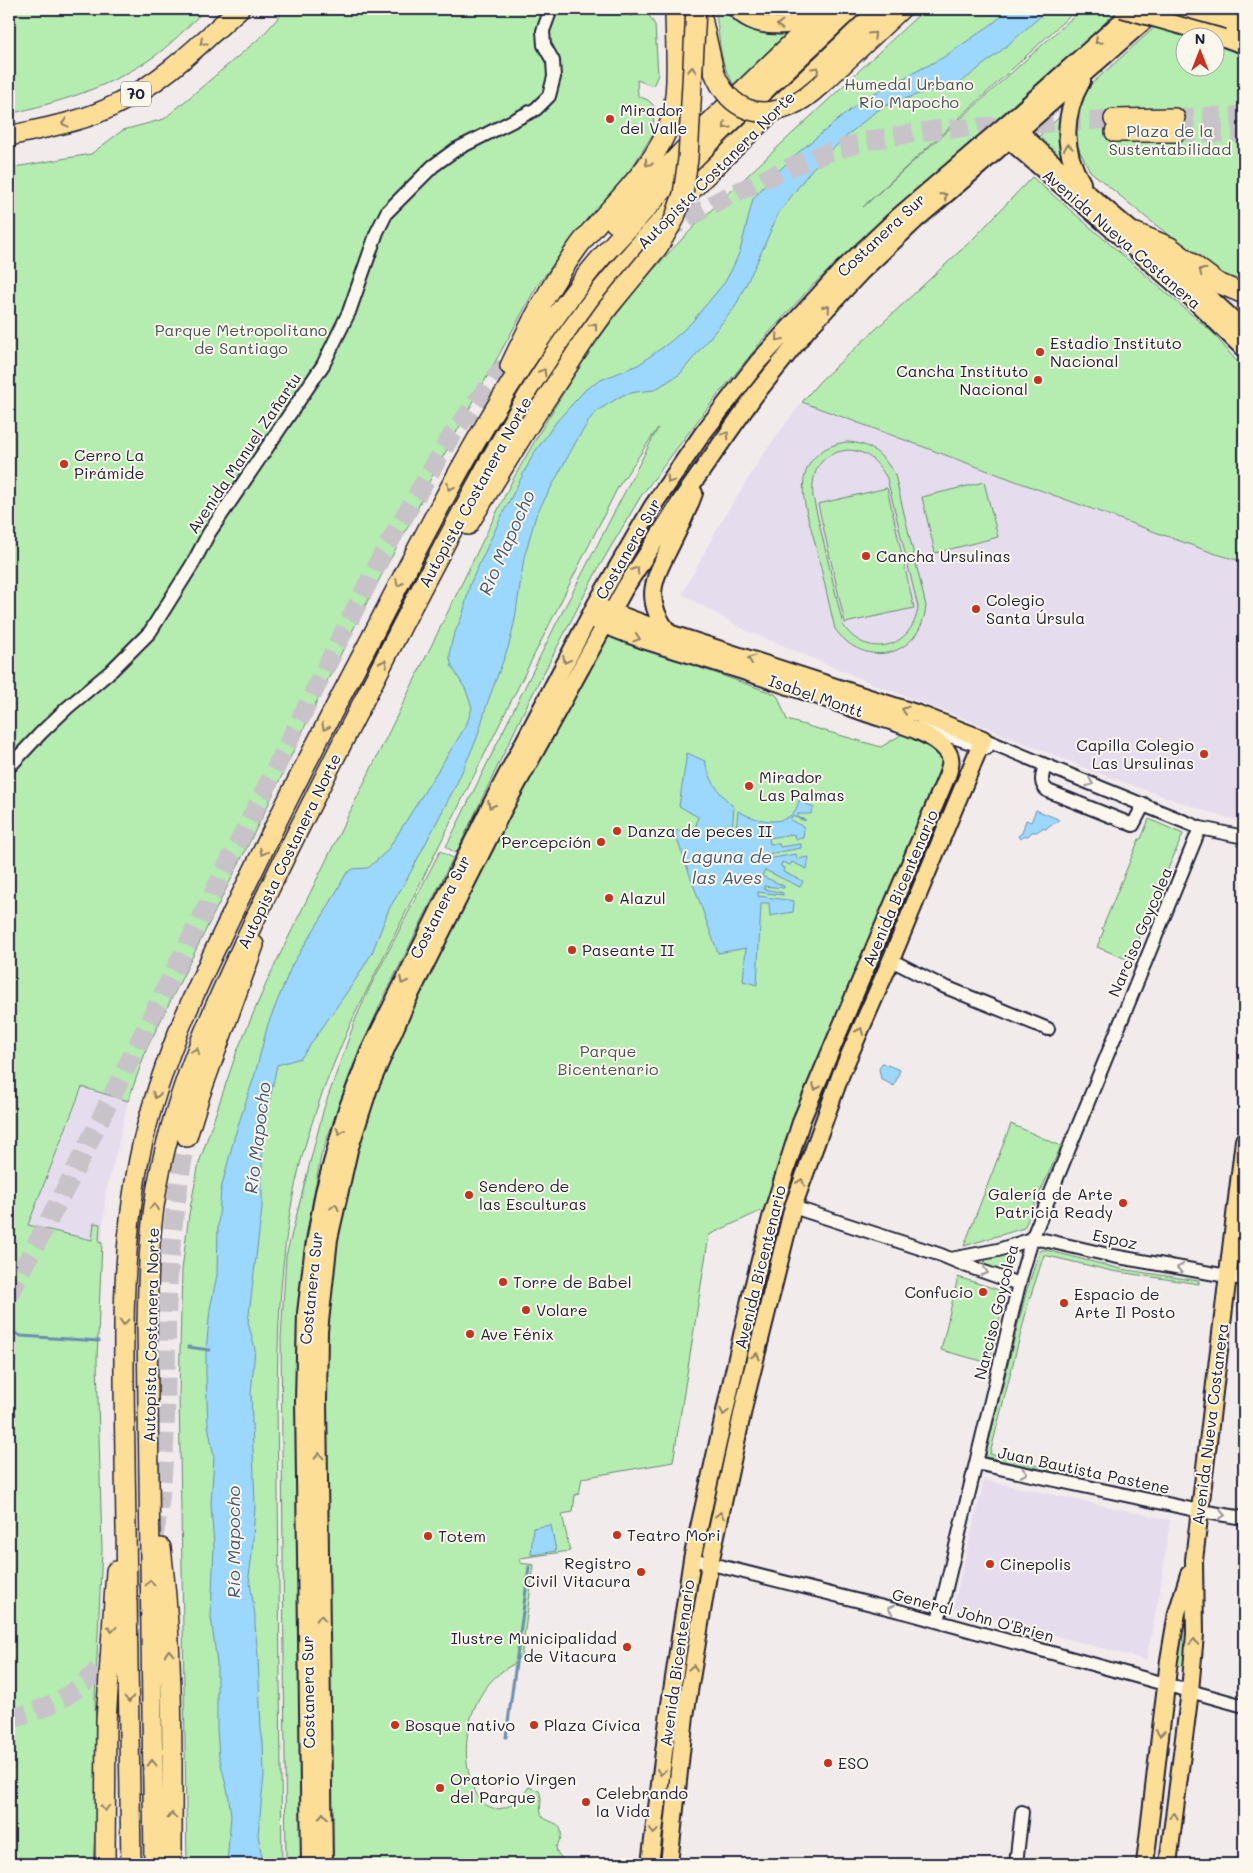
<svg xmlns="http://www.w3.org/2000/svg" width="1253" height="1873" font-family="Mali,sans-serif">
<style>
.built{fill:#e5dded}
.green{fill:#b5ecaf;stroke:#6c8775;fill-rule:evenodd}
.water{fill:#9cd8fd;stroke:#6b8faf}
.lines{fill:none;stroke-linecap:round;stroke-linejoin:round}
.stream{stroke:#6b8faf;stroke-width:3}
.highway-tunnel{stroke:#c8c3c9;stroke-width:19;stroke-dasharray:19 9;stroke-linecap:butt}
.minor-casing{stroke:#22223b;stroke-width:16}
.major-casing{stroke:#22223b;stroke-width:20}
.highway-casing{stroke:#22223b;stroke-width:22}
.minor{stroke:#fbf7ec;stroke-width:12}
.major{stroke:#fcde96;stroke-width:16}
.highway{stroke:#fcde96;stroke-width:19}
.major-bridge-casing{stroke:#22223b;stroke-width:20;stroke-linecap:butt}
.highway-bridge-casing{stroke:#22223b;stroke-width:22;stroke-linecap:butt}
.major-bridge{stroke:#fcde96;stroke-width:16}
.highway-bridge{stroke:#fcde96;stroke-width:19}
.oneway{stroke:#8f8068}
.oneway2{stroke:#99979c}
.poi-dot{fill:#c8321e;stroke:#fbf7ec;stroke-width:2}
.labels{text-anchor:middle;stroke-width:4;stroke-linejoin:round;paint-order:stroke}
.shield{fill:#fbf7ec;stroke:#636270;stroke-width:1}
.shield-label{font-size:15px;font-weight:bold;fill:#22223b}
.park-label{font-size:16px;fill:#475458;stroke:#fbf7ec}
.poi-label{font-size:16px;fill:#22223b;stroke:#fbf7ec;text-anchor:start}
.street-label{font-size:16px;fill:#22223b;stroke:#fbf7ec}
.water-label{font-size:18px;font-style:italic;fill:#475975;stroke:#fbf7ec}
</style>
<rect width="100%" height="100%" fill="#f1ebec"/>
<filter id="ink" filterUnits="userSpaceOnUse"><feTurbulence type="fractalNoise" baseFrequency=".02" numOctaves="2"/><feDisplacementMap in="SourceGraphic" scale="10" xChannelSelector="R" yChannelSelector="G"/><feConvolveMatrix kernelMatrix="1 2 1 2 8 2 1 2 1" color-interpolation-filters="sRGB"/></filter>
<g filter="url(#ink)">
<path class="built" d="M802,402L1056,496L1213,553L1244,562V821L1220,816L1095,772L976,723L878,686L743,629L682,594L718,527L762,456Z
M83,1087L128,1101L117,1150L106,1191L102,1243L28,1225Z
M984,1480L1170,1520L1160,1592L1146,1660L953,1608Z"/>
<path class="green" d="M9,9H206C189,25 168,48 149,60C105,89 59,102 9,114Z
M286,9H629L631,17L634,13L630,9H645L655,25L658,75L653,86L637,80L638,96L648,100L654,106L653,134L624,180L581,227L537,286L429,482L416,512L368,600L315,705L268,805L147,1048L128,1101L82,1087L28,1225L92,1240L94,1223L100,1224L99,1242L102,1243L97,1359L102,1550L95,1699L98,1781L93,1864H9V168L91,154L123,130L164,119L262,36Z
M715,9H728C743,29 763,33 786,34L734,85C717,58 721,39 715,9Z
M750,9H812C793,23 769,20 750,9Z
M925,9H1077L863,207L1082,9H1122L885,217L813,285L766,336L705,411L641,496L599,567L527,705L456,853L446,847L554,628L658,428L618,487L355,1014C335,1059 316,1105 303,1153C281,1234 278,1316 277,1399L282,1864H187L179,1392L182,1270L189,1214L199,1163L237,1051L269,977L512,481C549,415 587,350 635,291C679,238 729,193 779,146C828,101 876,54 925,9Z
M1155,27L1194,37L1186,38V68H1216V44L1244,52V283L1221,275L1148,219L1090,171L1075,142L1074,116L1088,87Z
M1064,113L1068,165L1038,137Z
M1032,177L1213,333L1244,370V562L1213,553L1056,496L802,402L820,381L973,239Z
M847,442C871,443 883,455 895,475L926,606C921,658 864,670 835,629C828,600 822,571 815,543C810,522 799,496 805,475C810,455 828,444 847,442ZM848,450C868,451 877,462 887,478L918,607C913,649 866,660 843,625L813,497C811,471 820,453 848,450Z
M984,482L998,537L935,553L922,497Z
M887,488L914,608L845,623L818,504Z
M609,636L775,694L778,697L787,720L881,747L904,733L933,744L941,753L944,765L767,1208L709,1235L673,1462L582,1478L579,1494L575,1495L573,1512L562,1514L570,1551L520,1558V1563L534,1565L521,1658H517L516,1663C430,1703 470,1867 529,1787L539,1791C544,1799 537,1810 543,1817C549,1823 559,1821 561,1831C564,1846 544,1845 569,1864H331L326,1331L333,1260L346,1188L365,1122L382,1075L414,1003L509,811L604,638Z
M1149,819L1183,834L1129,960L1097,947L1104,930L1102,929L1139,839H1141Z
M440,851L453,858L382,1001L352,1068L321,1156L305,1241L298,1317L305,1864H286L281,1338L286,1256L324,1108L356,1018L370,987Z
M1011,1124L1061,1146L1024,1228L964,1246Z
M1040,1250H1046L1121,1269L1199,1281V1284L1112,1271L1044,1255L1029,1301L990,1454L1074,1475V1478L987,1457L986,1453L1026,1292Z
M1011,1252L1014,1253L1008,1272L1002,1271L982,1264L987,1259Z
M958,1277L999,1290L1004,1301L989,1363L941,1350Z
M1186,1609H1188L1186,1668L1176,1665Z"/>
<path class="water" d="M1010,9H1049L1002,50L959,84L919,94L887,105L875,112L841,141L812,169L778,214L757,262L735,307L680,374L654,390L636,392L623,395L600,409L592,416L577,440L536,515L524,558L515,619L509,645L488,701L477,738L456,785L407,879L389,909L372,953L356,979L301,1058L277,1065L264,1127L262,1159V1208L248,1322L255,1349L251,1394L255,1506L252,1554L249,1576L255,1615V1625L258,1656L261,1729L263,1742L264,1775L258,1835L263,1864H227L231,1815L228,1793L219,1756L217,1729V1663L211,1617L214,1547L211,1504L214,1457L208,1425L206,1376V1352L210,1309L217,1275L218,1227L221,1189L235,1135L255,1074L268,1024L292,965L328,907L346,874L353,869L368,868L387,851L466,726L472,708L466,690L452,667L450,659V650L453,637L463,614L470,584L503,513L534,453L557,421L586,389L601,380L638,365L670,342L691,323L725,282L733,267L740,251L753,199L771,178L801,150L865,98L944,57L992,24Z
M687,753L705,761C710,781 719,794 734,807L732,830H736L738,811C757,822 794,830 799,800L814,808L812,810L811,814H798V818L805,819V821L792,816L790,820L804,827L803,838L795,839L794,834L769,838L770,844H779L780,847L801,844V848L768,854V859L796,854L797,859L809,857L807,869L792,862L790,865L782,862L781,867L784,868L783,872L803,881L800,887L765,870L762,876L784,886V888L764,886V889L783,893V895L758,892V896L794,901L793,912L770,916L769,903H761L757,985L743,981L746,948L718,953L674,831L695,830L698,817L679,806Z
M1036,810L1058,819V822L1050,825L1046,829L1042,828L1037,832H1032L1028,836H1024L1020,839L1018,836L1022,833L1026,820L1031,822Z
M882,1063L900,1070L894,1086L881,1079L879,1069Z
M551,1525L556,1551L531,1555L533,1528Z"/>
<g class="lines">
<path class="stream" d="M9,1330L21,1336L99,1341
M188,1347L210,1350
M506,1737L529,1567"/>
<path class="highway-tunnel" d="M1175,118L1244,115
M1176,132L1244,133
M663,232L722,199L795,165L826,153L870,140L934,130L1114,119
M575,297L622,259
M9,1295L68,1184L382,555L450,438L492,381L519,350
M154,1536C169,1461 165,1384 167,1308C169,1250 176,1194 187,1137
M9,1719C91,1700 130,1644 148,1565"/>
<g class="minor-casing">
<path id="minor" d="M921,727L987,748
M983,739L1045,765L1200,828L1244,837
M1045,765C1042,776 1039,784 1048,791L1133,825L1144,804
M9,767L41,733L67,708L111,671L150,632L192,565L209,533L323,365L349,312L377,232L387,212L433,166L455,150L536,109L549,96L554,77L553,61L544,45L543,31L551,9
M891,960L938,984L1048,1029
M793,1207L941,1255L967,1266L1019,1284
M951,1259L998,1250L1032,1239L1044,1240L1113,1256L1244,1279
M976,1463L1200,1511L1244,1518
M692,1559L911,1614L1244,1706
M938,1621L1019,1284L1032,1239L1200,828
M1016,1864L1022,1812"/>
</g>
<g class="major-casing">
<path id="major" d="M736,9C757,32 795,28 820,14
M1232,9L1244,12
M1224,38L1244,45
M1082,81C1063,114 1062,150 1082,183
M1012,124C1085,197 1170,257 1244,330
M1003,133L1018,148L1196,302L1244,349
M602,608L669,633L919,714L983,739L891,960L841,1074L793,1207L746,1396L710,1563L685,1716L669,1864
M595,620C633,639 674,649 714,662C766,678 817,695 869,714C892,722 931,731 947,751C953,759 950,767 947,776L802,1119L772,1214L751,1295L692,1559L670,1704L650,1864
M669,633C641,598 655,577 672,543C680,527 688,510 694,493
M310,1864L304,1401L306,1313L313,1254L324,1192L346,1112L369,1052L491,805L596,604L652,507L703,433L758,362L843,269L899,216L1020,112L1135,9
M324,1864L318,1401L319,1331L329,1239L349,1150L369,1088L407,1001L503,810L625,588L684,496L755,395L807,330L861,272L918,218L970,174L1158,9
M1145,1864L1169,1660L1177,1613L1189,1574
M1168,1864L1190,1691L1195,1634L1194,1560L1244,1140"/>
</g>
<g class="highway-casing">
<path id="highway" d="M700,9L714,72
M1173,9L1244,29
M825,81L901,9
M1114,119L1175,118
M1115,132H1176
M9,136C44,128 83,122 115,105C163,82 200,44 239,9
M615,223L709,123L825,11
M1136,233L1170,247L1218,283L1244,294
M510,366C529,325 551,284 578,247C606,209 656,168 670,122C680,91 675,42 675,9
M468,525L529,425
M187,1137L200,1095L254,945
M161,1548C174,1653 172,1759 172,1864
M105,1864L106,1721L116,1571
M131,1864C129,1729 126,1593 125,1457C124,1364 120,1269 136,1176C156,1056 217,947 269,838C305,763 345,689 383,615C442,500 501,386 580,284C596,261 616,241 635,221C702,146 777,78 850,9
M154,1864L147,1326C148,1275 149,1223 160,1172C176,1093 208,1020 242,947C286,851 335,757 383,663C417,596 452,530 488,464C522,404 558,343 602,289C685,187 786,101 880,9"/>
</g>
<use href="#minor" class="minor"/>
<use href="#major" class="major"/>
<use href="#highway" class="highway"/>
<g class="major-bridge-casing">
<path id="major-bridge" d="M1122,9L1224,38"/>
</g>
<g class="highway-bridge-casing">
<path id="highway-bridge" d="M714,72C729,110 760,123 798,102C808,97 816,89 825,81
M529,425L586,338L607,309L658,247L674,220L683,194L688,159L696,9"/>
</g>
<use href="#major-bridge" class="major-bridge"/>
<use href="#highway-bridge" class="highway-bridge"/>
</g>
<defs><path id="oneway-chevron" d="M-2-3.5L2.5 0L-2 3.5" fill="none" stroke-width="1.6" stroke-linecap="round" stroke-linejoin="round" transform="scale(1.25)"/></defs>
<g class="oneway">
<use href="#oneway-chevron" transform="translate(780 25) rotate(179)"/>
<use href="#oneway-chevron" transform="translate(873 35) rotate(-44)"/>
<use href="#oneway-chevron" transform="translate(1098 41) rotate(138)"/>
<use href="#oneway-chevron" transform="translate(203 42) rotate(138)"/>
<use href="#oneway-chevron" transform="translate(692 70) rotate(-87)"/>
<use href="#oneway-chevron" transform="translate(816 70) rotate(-44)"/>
<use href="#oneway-chevron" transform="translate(65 123) rotate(165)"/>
<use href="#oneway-chevron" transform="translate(726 126) rotate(136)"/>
<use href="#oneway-chevron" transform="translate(1068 147) rotate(-99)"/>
<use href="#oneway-chevron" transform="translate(648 163) rotate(126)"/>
<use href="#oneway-chevron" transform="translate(944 196) rotate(-40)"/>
<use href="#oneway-chevron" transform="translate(1202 271) rotate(-142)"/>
<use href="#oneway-chevron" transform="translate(827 308) rotate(-48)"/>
<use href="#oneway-chevron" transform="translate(594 326) rotate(-54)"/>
<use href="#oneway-chevron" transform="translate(779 338) rotate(131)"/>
<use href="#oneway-chevron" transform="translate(543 372) rotate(-58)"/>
<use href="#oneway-chevron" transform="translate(726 435) rotate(-56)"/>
<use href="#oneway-chevron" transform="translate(670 480) rotate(123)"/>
<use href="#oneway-chevron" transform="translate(450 487) rotate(119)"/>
<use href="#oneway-chevron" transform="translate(636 570) rotate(-57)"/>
<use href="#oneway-chevron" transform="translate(399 583) rotate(117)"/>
<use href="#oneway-chevron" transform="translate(637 638) rotate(18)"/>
<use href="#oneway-chevron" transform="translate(751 659) rotate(-162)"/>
<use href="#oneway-chevron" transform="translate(566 660) rotate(118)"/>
<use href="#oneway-chevron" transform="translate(384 663) rotate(-63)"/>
<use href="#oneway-chevron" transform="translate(905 710) rotate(-162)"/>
<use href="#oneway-chevron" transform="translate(325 727) rotate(117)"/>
<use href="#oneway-chevron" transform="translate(491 805) rotate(117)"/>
<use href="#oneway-chevron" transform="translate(263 852) rotate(116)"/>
<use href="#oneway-chevron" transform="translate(403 981) rotate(117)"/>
<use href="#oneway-chevron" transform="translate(860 1031) rotate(-66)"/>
<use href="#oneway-chevron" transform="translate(196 1051) rotate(-69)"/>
<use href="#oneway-chevron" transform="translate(816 1087) rotate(113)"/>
<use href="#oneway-chevron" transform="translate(156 1095) rotate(107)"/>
<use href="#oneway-chevron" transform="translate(340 1131) rotate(107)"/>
<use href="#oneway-chevron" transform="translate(801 1182) rotate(-71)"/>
<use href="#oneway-chevron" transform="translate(154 1207) rotate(-82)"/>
<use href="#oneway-chevron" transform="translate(335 1207) rotate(-78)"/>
<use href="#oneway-chevron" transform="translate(124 1322) rotate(91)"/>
<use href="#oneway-chevron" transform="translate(756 1356) rotate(-76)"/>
<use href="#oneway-chevron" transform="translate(724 1412) rotate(103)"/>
<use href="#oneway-chevron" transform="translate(319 1456) rotate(-91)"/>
<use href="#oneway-chevron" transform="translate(720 1515) rotate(-78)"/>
<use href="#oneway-chevron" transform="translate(150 1583) rotate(-90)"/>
<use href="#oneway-chevron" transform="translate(321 1618) rotate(-91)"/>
<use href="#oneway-chevron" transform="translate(112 1629) rotate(94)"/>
<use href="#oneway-chevron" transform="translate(1194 1642) rotate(-85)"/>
<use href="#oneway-chevron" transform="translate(169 1653) rotate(-93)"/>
<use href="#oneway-chevron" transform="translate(693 1668) rotate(-81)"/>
<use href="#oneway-chevron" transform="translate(129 1699) rotate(89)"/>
<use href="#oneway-chevron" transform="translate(1160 1733) rotate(97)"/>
<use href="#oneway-chevron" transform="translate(152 1763) rotate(-91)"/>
<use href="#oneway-chevron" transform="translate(661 1772) rotate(98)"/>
<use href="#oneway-chevron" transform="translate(105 1808) rotate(90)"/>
<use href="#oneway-chevron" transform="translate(172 1816) rotate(-90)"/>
<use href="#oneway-chevron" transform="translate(323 1816) rotate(-91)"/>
<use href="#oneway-chevron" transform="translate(1174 1816) rotate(-83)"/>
<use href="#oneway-chevron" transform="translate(654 1831) rotate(97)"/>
</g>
<g class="oneway2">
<use href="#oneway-chevron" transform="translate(1090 783) rotate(21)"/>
<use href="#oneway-chevron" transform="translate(1180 1268) rotate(-171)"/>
<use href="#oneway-chevron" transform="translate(985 1272) rotate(18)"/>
<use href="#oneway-chevron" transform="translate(1024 1473) rotate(12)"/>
<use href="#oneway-chevron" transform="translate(1222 1515) rotate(9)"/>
<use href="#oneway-chevron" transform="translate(891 1609) rotate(-166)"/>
</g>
</g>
<g class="poi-dot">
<circle cx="610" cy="119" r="5"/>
<circle cx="1040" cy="352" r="5"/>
<circle cx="1038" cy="380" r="5"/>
<circle cx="64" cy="464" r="5"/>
<circle cx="866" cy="556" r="5"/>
<circle cx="976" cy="609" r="5"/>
<circle cx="1204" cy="754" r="5"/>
<circle cx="749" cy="786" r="5"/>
<circle cx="617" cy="831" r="5"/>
<circle cx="601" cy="842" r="5"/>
<circle cx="609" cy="898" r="5"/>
<circle cx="572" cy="950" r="5"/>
<circle cx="469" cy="1195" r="5"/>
<circle cx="1123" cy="1203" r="5"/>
<circle cx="503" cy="1282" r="5"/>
<circle cx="983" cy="1292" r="5"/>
<circle cx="1064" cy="1303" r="5"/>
<circle cx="526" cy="1310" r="5"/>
<circle cx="470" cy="1334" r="5"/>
<circle cx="617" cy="1535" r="5"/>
<circle cx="428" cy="1536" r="5"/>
<circle cx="990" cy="1564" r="5"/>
<circle cx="641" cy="1572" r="5"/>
<circle cx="627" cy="1647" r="5"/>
<circle cx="395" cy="1725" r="5"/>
<circle cx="534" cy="1725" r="5"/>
<circle cx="828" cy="1763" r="5"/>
<circle cx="440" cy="1788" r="5"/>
<circle cx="586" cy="1802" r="5"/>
</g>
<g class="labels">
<rect class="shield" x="121" y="81.5" width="30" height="25" rx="4"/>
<g class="shield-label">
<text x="136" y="99">70</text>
</g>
<g class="park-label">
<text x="909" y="90">Humedal Urbano<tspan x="909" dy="18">Río Mapocho</tspan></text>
<text x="1170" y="137">Plaza de la<tspan x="1170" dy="18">Sustentabilidad</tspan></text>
<text x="241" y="336">Parque Metropolitano<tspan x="241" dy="18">de Santiago</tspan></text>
<text x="608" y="1057">Parque<tspan x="608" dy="18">Bicentenario</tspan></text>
</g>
<g class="poi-label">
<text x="620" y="116">Mirador<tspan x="620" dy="18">del Valle</tspan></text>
<text x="1050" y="349">Estadio Instituto<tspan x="1050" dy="18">Nacional</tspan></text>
<text x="1028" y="377" text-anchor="end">Cancha Instituto<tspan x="1028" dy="18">Nacional</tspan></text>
<text x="74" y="461">Cerro La<tspan x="74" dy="18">Pirámide</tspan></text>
<text x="876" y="562">Cancha Ursulinas</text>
<text x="986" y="606">Colegio<tspan x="986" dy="18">Santa Úrsula</tspan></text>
<text x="1194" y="751" text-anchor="end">Capilla Colegio<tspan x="1194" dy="18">Las Ursulinas</tspan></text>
<text x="759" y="783">Mirador<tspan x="759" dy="18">Las Palmas</tspan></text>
<text x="627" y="837">Danza de peces II</text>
<text x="591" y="848" text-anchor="end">Percepción</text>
<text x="619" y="904">Alazul</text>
<text x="582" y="956">Paseante II</text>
<text x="479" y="1192">Sendero de<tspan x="479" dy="18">las Esculturas</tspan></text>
<text x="1113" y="1200" text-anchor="end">Galería de Arte<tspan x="1113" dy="18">Patricia Ready</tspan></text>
<text x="513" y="1288">Torre de Babel</text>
<text x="973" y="1298" text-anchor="end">Confucio</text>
<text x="1074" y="1300">Espacio de<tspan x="1074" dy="18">Arte Il Posto</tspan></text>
<text x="536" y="1316">Volare</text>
<text x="480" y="1340">Ave Fénix</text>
<text x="627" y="1541">Teatro Mori</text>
<text x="438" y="1542">Totem</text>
<text x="631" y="1569" text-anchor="end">Registro<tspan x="631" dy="18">Civil Vitacura</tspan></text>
<text x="1000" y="1570">Cinepolis</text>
<text x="617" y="1644" text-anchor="end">Ilustre Municipalidad<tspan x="617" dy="18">de Vitacura</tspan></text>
<text x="405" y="1731">Bosque nativo</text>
<text x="544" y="1731">Plaza Cívica</text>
<text x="838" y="1769">ESO</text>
<text x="450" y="1785">Oratorio Virgen<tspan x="450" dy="18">del Parque</tspan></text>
<text x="596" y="1799">Celebrando<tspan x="596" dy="18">la Vida</tspan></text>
</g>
<g class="street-label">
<text transform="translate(716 170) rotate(-45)" y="6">Autopista Costanera Norte</text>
<text transform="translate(881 235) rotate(-43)" y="6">Costanera Sur</text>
<text transform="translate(1122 239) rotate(41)" y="6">Avenida Nueva Costanera</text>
<text transform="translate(244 453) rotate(-56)" y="6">Avenida Manuel Zañartu</text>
<text transform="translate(475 492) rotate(-61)" y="6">Autopista Costanera Norte</text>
<text transform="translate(628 549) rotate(-60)" y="6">Costanera Sur</text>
<text transform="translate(816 696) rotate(19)" y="6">Isabel Montt</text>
<text transform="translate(289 851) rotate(-64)" y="6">Autopista Costanera Norte</text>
<text transform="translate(900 888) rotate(-67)" y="6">Avenida Bicentenario</text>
<text transform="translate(440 907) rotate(-63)" y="6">Costanera Sur</text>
<text transform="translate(1140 932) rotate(-67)" y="6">Narciso Goycolea</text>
<text transform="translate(1115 1239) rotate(12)" y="6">Espoz</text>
<text transform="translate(760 1267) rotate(-76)" y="6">Avenida Bicentenario</text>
<text transform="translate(311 1288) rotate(-84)" y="6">Costanera Sur</text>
<text transform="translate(996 1312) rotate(-76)" y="6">Narciso Goycolea</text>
<text transform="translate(151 1335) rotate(-89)" y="6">Autopista Costanera Norte</text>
<text transform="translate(1210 1424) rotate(-83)" y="6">Avenida Nueva Costanera</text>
<text transform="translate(1084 1470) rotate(12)" y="6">Juan Bautista Pastene</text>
<text transform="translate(973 1615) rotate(15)" y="6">General John O'Brien</text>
<text transform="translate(677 1663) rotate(-82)" y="6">Avenida Bicentenario</text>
<text transform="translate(308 1692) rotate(-91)" y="6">Costanera Sur</text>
</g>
<g class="water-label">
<text transform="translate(507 543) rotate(-66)" y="6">Río Mapocho</text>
<text x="727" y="863">Laguna de<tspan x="727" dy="21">las Aves</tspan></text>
<text transform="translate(258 1138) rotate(-83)" y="6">Río Mapocho</text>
<text transform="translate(234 1542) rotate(-90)" y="6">Río Mapocho</text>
</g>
</g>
<rect width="1253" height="1873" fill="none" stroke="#fbf7ec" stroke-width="30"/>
<rect x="15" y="15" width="1223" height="1843" fill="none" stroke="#22223b" stroke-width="2" filter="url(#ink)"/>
<g transform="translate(1200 52)"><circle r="24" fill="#fbf7ec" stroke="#a4a2a5"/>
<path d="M0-4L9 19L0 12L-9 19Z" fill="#c8321e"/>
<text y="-8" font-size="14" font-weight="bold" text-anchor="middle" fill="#22223b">N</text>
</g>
</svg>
